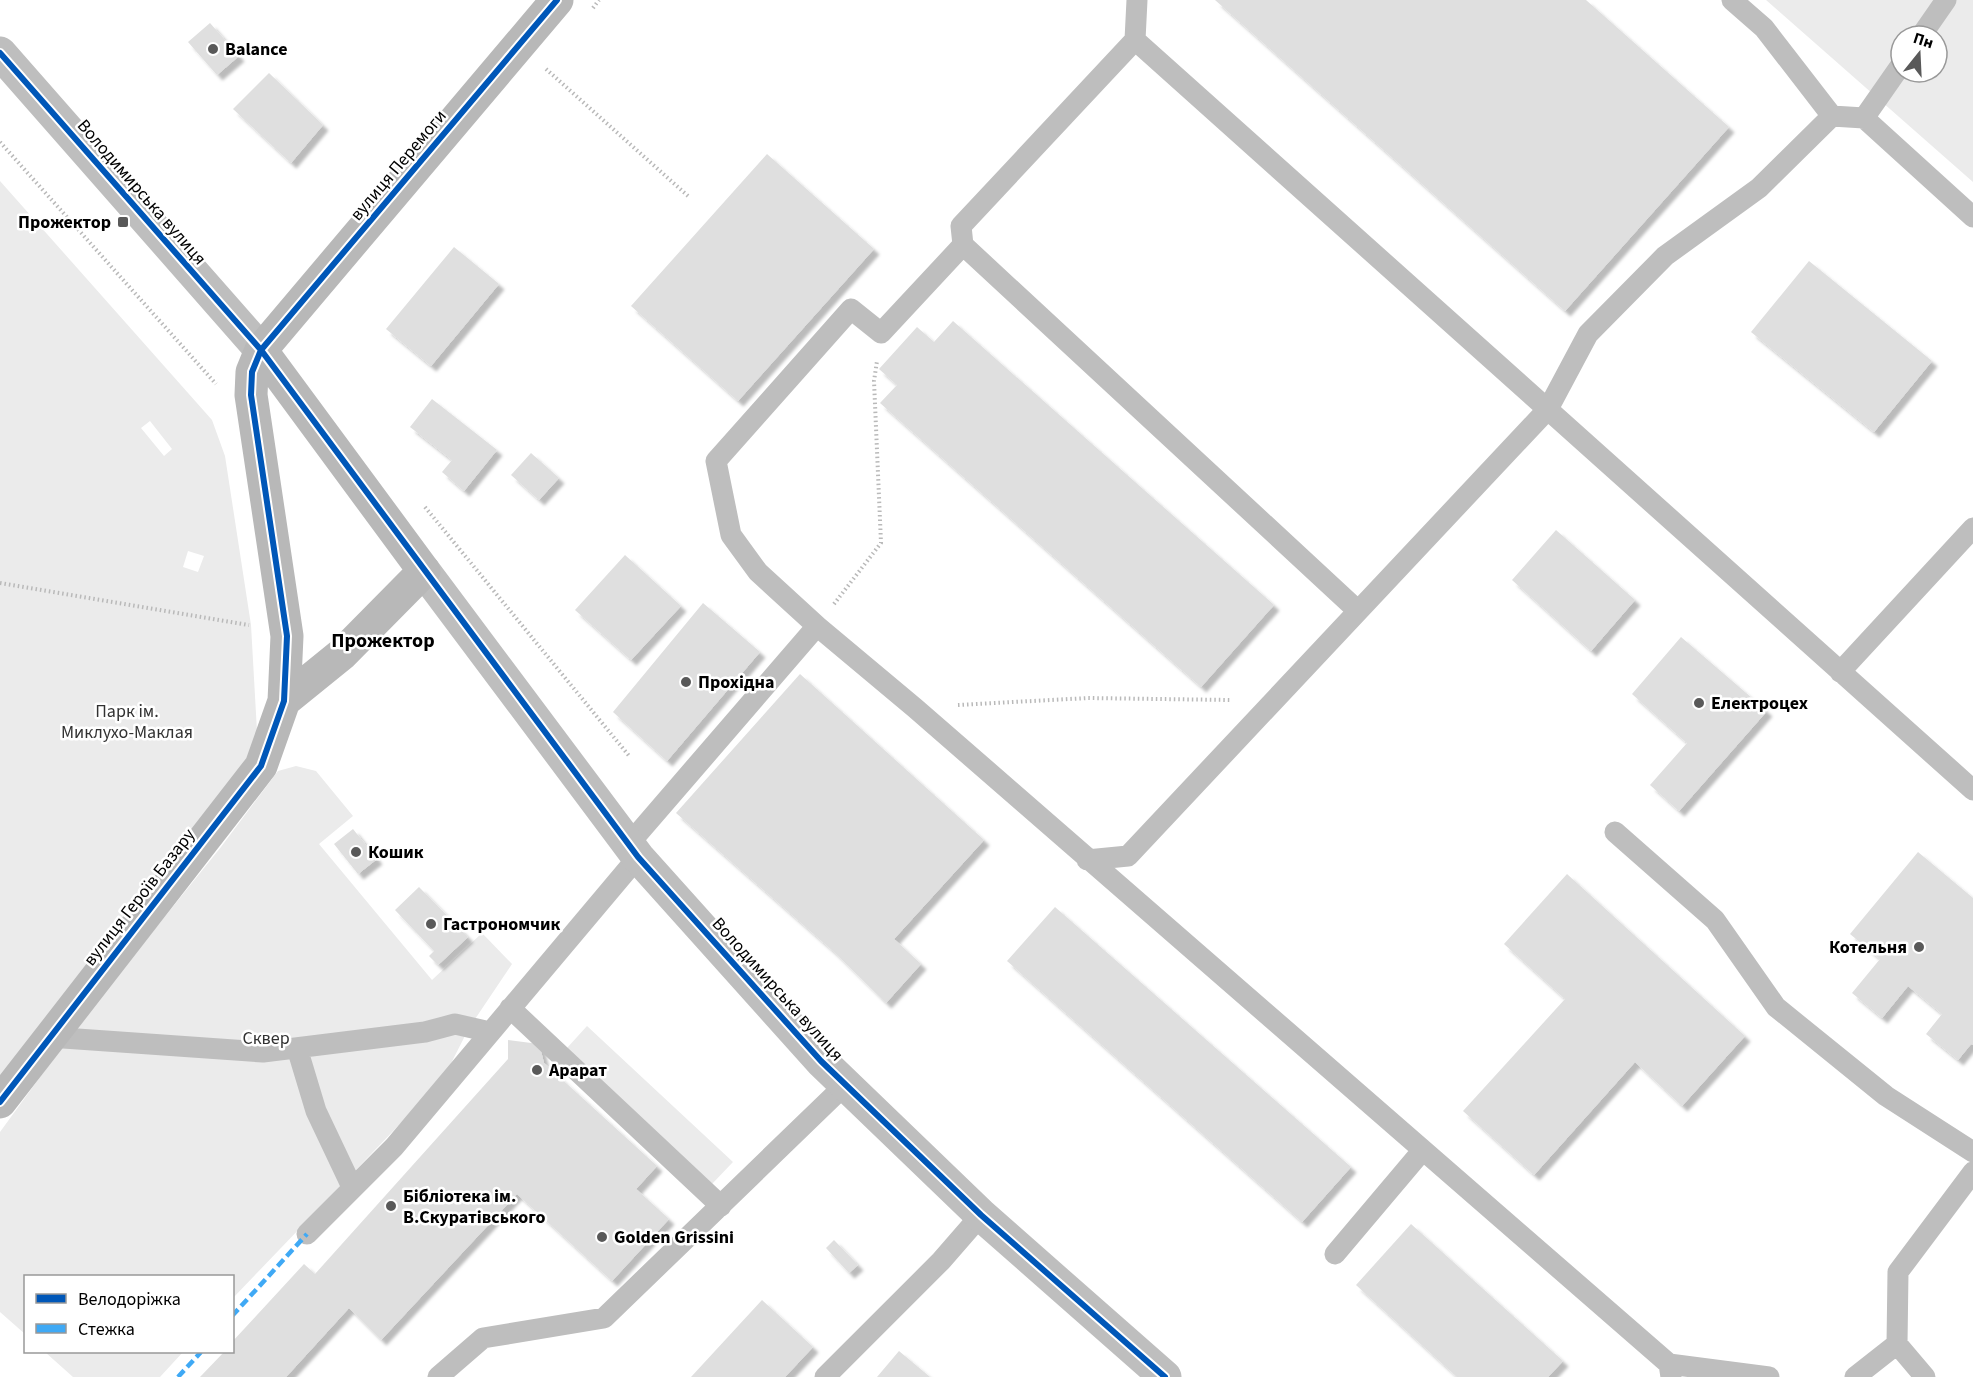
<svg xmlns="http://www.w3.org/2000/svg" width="1973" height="1377" font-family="'Source Sans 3',sans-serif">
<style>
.green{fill:#ebebeb;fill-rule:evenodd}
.building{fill:#dfdfdf;filter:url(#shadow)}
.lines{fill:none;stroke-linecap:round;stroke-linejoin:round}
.path{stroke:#b9b9b9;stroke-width:4;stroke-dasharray:1.5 3;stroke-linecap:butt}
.lane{stroke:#bebebe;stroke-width:21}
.street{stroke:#bebebe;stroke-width:33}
.secondary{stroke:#b8b8b8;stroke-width:33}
.quiet{stroke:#3fa9f5;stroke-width:4.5;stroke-dasharray:9 4.5;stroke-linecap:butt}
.cycleway-casing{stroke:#fff;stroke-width:10}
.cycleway{stroke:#0057b8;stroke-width:6}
.poi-dot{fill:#595959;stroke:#fff;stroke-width:2}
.labels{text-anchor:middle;stroke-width:5;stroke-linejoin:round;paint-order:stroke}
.poi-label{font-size:18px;font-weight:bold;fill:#000;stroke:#fff;text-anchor:start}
.street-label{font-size:18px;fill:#000;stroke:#fff}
.park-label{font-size:18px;fill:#323232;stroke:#fff}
.neighbourhood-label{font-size:20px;font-weight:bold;fill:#000;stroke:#fff}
</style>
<defs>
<filter id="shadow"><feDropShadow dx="5.5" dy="5.5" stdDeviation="1.5" flood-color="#0004"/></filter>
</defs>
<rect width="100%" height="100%" fill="#fff"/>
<path class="green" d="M1766,0H1973V182ZM1901,36H1937V72H1901Z
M0,181L212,420L225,456L251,625L259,767L0,1100ZM150,421L172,449L164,456L141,428ZM188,551L204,556L198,572L183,567Z
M296,766L316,771L353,816L319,844L432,980L482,933L512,964L469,1028L443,1079L233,1298L232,1276H26L25,1334L0,1312V1132L83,1018L221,847L278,771Z
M587,1026L733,1162L712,1184L567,1048Z
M45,1352H183L160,1377H73Z"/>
<path class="building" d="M1215,0H1586L1729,127L1565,311Z
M210,23L239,56L217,75L188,42Z
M269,73L323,125L291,163L233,109Z
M767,154L874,249L738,401L631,306Z
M454,247L499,284L431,366L386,329Z
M1809,261L1932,361L1874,432L1751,332Z
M953,321L1274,605L1201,687L880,403L897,385L879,369L917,327L934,342Z
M432,399L497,450L464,491L442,472L452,460L410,427Z
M531,453L559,478L539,500L511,475Z
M1556,530L1635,600L1591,651L1512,580Z
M625,555L681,606L631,660L575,610Z
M703,603L760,652L667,761L613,712Z
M1681,637L1767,711L1679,811L1650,785L1687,743L1632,694Z
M800,674L984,840L894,939L921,964L886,1003L833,951L676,813Z
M353,829L377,859L358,874L334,844Z
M1918,852L1973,898V1045L1971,1044L1958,1060L1926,1034L1942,1014L1908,986L1882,1018L1852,993L1880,959L1850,934Z
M1567,874L1745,1036L1682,1106L1635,1062L1534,1175L1463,1111L1565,999L1504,944Z
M419,887L468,937L438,965L429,956L434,951L395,910Z
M1055,907L1351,1167L1302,1222L1007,961Z
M508,1040L539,1044L544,1063L657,1166L636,1189L669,1219L612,1281L517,1194L381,1340L349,1308L286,1377H200L224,1352H232V1342L304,1264L315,1274L508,1059Z
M1411,1224L1563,1361L1548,1377H1457L1356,1285Z
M834,1240L858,1265L849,1273L826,1248Z
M762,1300L813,1347L785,1377H691Z
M899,1351L930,1377H877Z"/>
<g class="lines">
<path class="path" d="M593,8L599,0
M546,69L688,196
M0,142L216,384
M425,507L630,757
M0,583L249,625
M834,604L881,543L874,381L877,361
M958,705L1088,698L1232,700"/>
<path class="lane" d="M1732,0L1764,28L1832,116L1864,118L1901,65
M1921,36L1946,0
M1135,40L1973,790
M1864,118L1973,217
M963,245L961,226L1135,40L1137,0
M817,626L758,572L731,535L716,461L851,309L881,333L963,245L1357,610
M1840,672L1973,528
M1615,832L1715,920L1776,1007L1886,1096L1973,1152
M629,844L817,626L915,708L1669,1364L1671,1377
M1087,860L1128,856L1548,409L1588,334L1665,256L1759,188L1832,116
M510,1008L721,1206
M49,1037L263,1052L425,1032L455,1024L490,1032
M297,1048L316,1111L352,1187
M307,1234L394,1147L638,857
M1335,1254L1422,1151
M1897,1344L1925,1377
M1669,1364L1769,1377
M438,1377L483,1338L604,1318L846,1084
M825,1377L941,1261L981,1215
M1855,1377L1897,1344L1898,1272L1973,1172"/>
<path class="street" d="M0,53L261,350
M424,571L638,857L821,1061L981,1215L1165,1377"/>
<path class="secondary" d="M261,350L424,571L342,654L284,701
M0,1102L261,766L284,701L287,636L251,395L252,372L261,350L557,0"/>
<path class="quiet" d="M232,1316L307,1234
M178,1377L201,1352"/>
<g class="cycleway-casing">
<path id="cycleway" d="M0,53L261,350L638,857L821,1061L981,1215L1165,1377
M0,1102L261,766L284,701L287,636L251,395L252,372L261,350L557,0"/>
</g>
<use href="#cycleway" class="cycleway"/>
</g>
<g class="poi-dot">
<circle cx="213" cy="49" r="6"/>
<rect x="117" y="216" width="12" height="12" rx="3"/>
<circle cx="686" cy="682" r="6"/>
<circle cx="1699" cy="703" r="6"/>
<circle cx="356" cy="852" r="6"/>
<circle cx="431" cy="924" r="6"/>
<circle cx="1919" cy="947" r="6"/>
<circle cx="537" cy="1070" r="6"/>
<circle cx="391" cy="1206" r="6"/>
<circle cx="602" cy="1237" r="6"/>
</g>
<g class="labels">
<g class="poi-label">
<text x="225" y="55">Balance</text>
<text x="111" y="228" text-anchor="end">Прожектор</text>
<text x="698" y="688">Прохідна</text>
<text x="1711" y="709">Електроцех</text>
<text x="368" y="858">Кошик</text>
<text x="443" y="930">Гастрономчик</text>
<text x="1907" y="953" text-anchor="end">Котельня</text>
<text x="549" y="1076">Арарат</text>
<text x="403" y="1202">Бібліотека ім.<tspan x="403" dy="21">В.Скуратівського</tspan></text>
<text x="614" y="1243">Golden Grissini</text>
</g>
<g class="street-label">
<text transform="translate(398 165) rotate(-50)" y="6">вулиця Перемоги</text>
<text transform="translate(142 192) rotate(49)" y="6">Володимирська вулиця</text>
<text transform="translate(139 897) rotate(-52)" y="6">вулиця Героїв Базару</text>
<text transform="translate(778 989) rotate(48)" y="6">Володимирська вулиця</text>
</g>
<g class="park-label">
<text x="127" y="717">Парк ім.<tspan x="127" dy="21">Миклухо-Маклая</tspan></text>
<text x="266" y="1044">Сквер</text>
</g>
<g class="neighbourhood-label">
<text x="383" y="647">Прожектор</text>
</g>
</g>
<rect x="24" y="1275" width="210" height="78" fill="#ffffff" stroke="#999999" stroke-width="1.5"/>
<rect x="36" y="1294" width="30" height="9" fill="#0057b8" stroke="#999999" stroke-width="1.5"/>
<text x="78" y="1305" font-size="18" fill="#000000">Велодоріжка</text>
<rect x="36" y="1324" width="30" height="9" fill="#3fa9f5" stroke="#999999" stroke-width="1.5"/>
<text x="78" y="1335" font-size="18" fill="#000000">Стежка</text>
<g transform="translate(1919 54) rotate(18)"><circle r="28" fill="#ffffff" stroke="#999999" stroke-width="1.5"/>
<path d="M0-4.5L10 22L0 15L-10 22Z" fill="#595959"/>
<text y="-9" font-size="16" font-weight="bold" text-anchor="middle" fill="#000000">Пн</text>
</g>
</svg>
